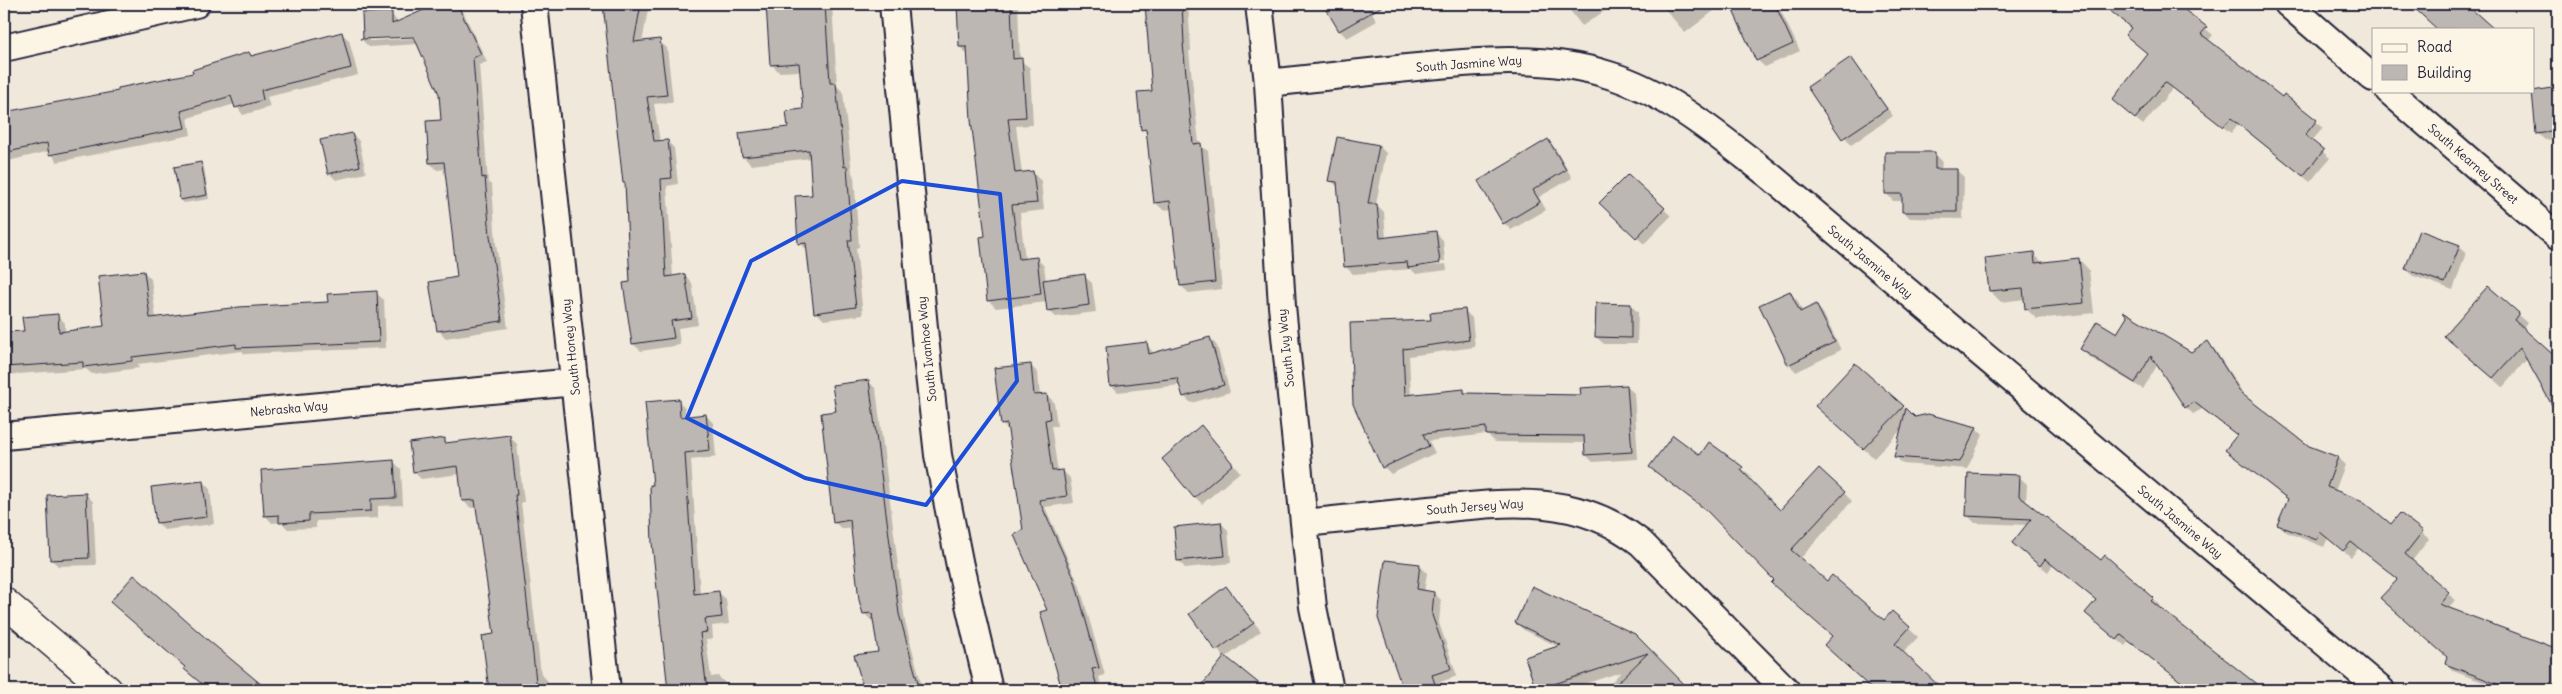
<svg xmlns="http://www.w3.org/2000/svg" width="2562" height="694" font-family="Delius,sans-serif">
<style>
.shadow{fill:#0003;fill-rule:evenodd}
.building{fill:#bcb7b3;stroke:#22223b}
.lines{fill:none;stroke-linecap:round;stroke-linejoin:round}
.minor-casing{stroke:#22223b;stroke-width:30}
.secondary-casing{stroke:#22223b;stroke-width:31}
.minor{stroke:#fcf5e5;stroke-width:26}
.secondary{stroke:#fcf5e5;stroke-width:28}
.marked{fill:none;stroke:#1d4ed8;stroke-width:4;stroke-linejoin:round}
.labels{text-anchor:middle;stroke-width:4;stroke-linejoin:round;paint-order:stroke}
.street-label{font-size:12px;fill:#22223b;stroke:#fcf5e5}
</style>
<rect width="100%" height="100%" fill="#efe8db"/>
<filter id="ink" filterUnits="userSpaceOnUse"><feTurbulence type="fractalNoise" baseFrequency=".02" numOctaves="2"/><feDisplacementMap in="SourceGraphic" scale="10" xChannelSelector="R" yChannelSelector="G"/><feConvolveMatrix kernelMatrix="1 2 1 2 8 2 1 2 1" color-interpolation-filters="sRGB"/></filter>
<g filter="url(#ink)">
<path class="shadow" d="M440,4L460,5L487,62L479,65L488,182L492,186L496,244L508,328L446,338L439,331L458,278L446,169L437,170L430,163L442,121L440,94L418,44L369,47L362,40L391,13L398,23ZM420,36V38L369,41V38Z
M605,4H649L642,43L659,41L667,48L673,102L654,104L660,142L667,141L674,148L678,184L667,186L673,277L685,275L692,283L698,325L678,328L680,345L641,351L633,344L626,185L624,183L606,20L603,17Z
M768,4H832L837,86L843,92L852,173L854,176L859,247L856,248L863,315L824,320L816,312L808,251L800,243L813,196L811,158L751,165L744,157L741,134L789,128L805,110L801,71L779,72L771,64Z
M958,4H1018L1020,60L1030,68L1033,125L1016,126L1022,174L1033,173L1041,181L1044,210L1020,213L1025,260L1036,258L1044,266L1046,281L1084,276L1092,283L1096,312L1056,317L1048,310L1047,302L996,308L988,300L986,237L968,55L960,47Z
M1146,4H1188L1191,51H1189L1199,144L1208,151L1222,289L1189,293L1181,286L1172,209L1163,210L1156,203L1148,134L1143,129L1154,92Z
M1324,4H1367L1377,21L1347,38L1340,31Z
M1474,4H1492L1485,12Z
M1565,4H1615L1582,26Z
M1661,4H1710L1715,10L1685,33Z
M1757,4L1778,5L1800,51L1765,67L1757,60L1736,13Z
M2102,4H2176L2213,35L2208,41L2323,128L2311,142L2330,158L2310,182L2238,124L2231,133L2173,88L2143,125L2113,100L2149,54L2132,29Z
M2411,4H2464L2492,29H2435L2436,27Z
M341,33L349,40L358,75L267,97L270,107L243,115L235,104L188,118L191,135L57,162L50,151L4,162V113L120,92L195,74L249,54L253,57Z
M1851,58L1893,116L1851,145L1809,87Z
M2558,88V150L2555,147L2554,139L2545,140L2537,133L2533,92Z
M352,134L359,141L366,173L336,180L329,173Z
M1548,141L1555,148L1572,178L1539,197L1546,210L1511,230L1504,223Z
M1379,146L1386,153L1376,204L1384,212L1386,239L1436,233L1443,240L1445,261L1406,268L1446,264L1447,270L1416,274L1411,269L1353,274L1345,266L1339,188L1330,180Z
M1934,153L1942,161L1941,170H1956L1964,177L1963,219L1910,218L1903,211V201H1893L1886,193Z
M200,164L204,167L209,199L184,203L181,200Z
M1628,175L1671,216L1644,244L1601,203Z
M2459,246L2466,253L2453,290L2414,276L2406,269Z
M2033,253L2043,263L2079,259L2089,270L2094,313L2037,319L2026,309L2025,299L2001,302L1990,291Z
M144,272L151,279L156,319L329,303L376,293L384,300L386,348L245,354L242,351L138,364L139,368L92,374L86,369L4,375V333L25,332L57,315L65,323V333L106,328Z
M2488,288L2527,323L2523,329L2556,359L2558,358V413L2527,359L2503,387L2455,345Z
M1789,292L1797,300L1803,312L1816,305L1823,313L1841,350L1796,372L1789,364Z
M1630,305L1638,312L1637,344H1604L1596,337Z
M1464,310L1472,318L1475,347L1409,356L1411,396L1463,390L1468,395L1582,396L1626,386L1634,393L1638,459L1593,462L1586,455L1585,443L1495,442L1487,434L1429,441L1435,453L1391,474L1384,467L1352,324L1432,321Z
M2118,334L2191,354L2207,343L2215,350L2246,398L2309,447L2338,458L2345,465L2335,491L2391,526L2400,514L2429,539L2412,561L2455,600L2448,609L2550,648L2555,641L2558,643V690H2504L2453,671L2446,663L2448,658L2399,579L2359,548L2351,557L2328,538L2324,547L2286,532L2279,525L2288,500L2226,450L2238,436L2202,409L2193,414L2186,407L2158,364L2143,389L2089,357L2081,349Z
M1210,338L1217,346L1230,392L1191,403L1184,396L1181,385L1118,392L1111,385L1146,343L1154,354Z
M1030,365L1038,373L1040,396L1047,395L1054,402L1057,426H1051L1058,472L1063,471L1070,478L1074,503L1045,507L1080,587L1105,675L1099,677L1102,690H1063L1041,613L1049,610L1024,531L1009,431L1002,424Z
M1855,365L1915,418L1976,428L1983,435L1967,469L1903,464L1896,457L1902,429L1874,458L1827,416Z
M868,381L876,389L905,622L923,690H867L865,683L879,653L875,620L872,621L864,613L852,528L842,529L834,522L837,412Z
M678,401L685,408L686,417L706,415L713,423L716,457L691,460L700,594L718,592L726,599L729,624L712,626L713,639L706,640L711,677L718,676L725,683L726,690H670L665,656L654,486Z
M1208,434L1240,472L1202,504L1195,497Z
M510,437L517,444L524,502H521L541,674L547,680L548,690H490L483,637L496,635L478,507L471,508L463,501L460,474L421,479L414,472L444,440L448,444Z
M1700,457L1742,468L1751,477L1749,480L1780,512L1844,493L1852,501L1800,559L1828,583L1884,622L1892,613L1918,637L1903,653L1934,683L1936,681L1947,690H1874L1834,653L1833,637L1773,583L1775,580L1714,517L1650,467Z
M394,462L401,469L403,505L378,506V518L316,521V528L288,529L281,522L272,523L265,515Z
M2019,477L2027,484L2026,503L2101,562L2153,599L2160,606L2158,608L2262,690H2192L2129,641L2125,646L2094,620L2097,601L2053,565L2048,572L2013,543L2027,525L1975,523L1967,515Z
M203,482L210,489L214,524L164,530L157,522Z
M86,494L93,502L96,565L58,566L51,559Z
M1221,523L1228,530L1231,563L1185,568L1178,560Z
M1419,565L1427,573L1424,592L1434,593L1441,600L1439,623L1457,676L1438,683L1441,690H1405L1380,618Z
M134,576L266,690H210L119,609Z
M1226,587L1261,631L1225,658L1264,690H1205L1202,687L1225,659L1190,614Z
M1516,623L1635,635L1687,689L1688,687L1692,690H1604L1621,672L1566,690H1538L1527,658L1559,647L1524,630Z"/>
<path class="building" d="M437,4H457L481,54L473,58L482,178L485,177L490,236L502,321L437,331L429,282L457,277L444,162L429,163L426,121L441,120L439,94L414,37L360,39L363,38L362,13L392,12V24Z
M603,4H641L634,42L660,39L667,95L647,97L654,141L668,140L672,178L661,179L666,277L685,274L692,318L671,321L674,338L632,344L623,283L630,282L625,183H623Z
M766,4H825L830,83H836L844,167L847,166L852,240H848L856,307L814,313L806,243L798,244L795,196L812,195L809,150L742,157L739,133L788,127L786,111L803,109L799,63L770,65Z
M957,4H1011L1013,59L1022,58L1026,117L1008,118L1015,173L1033,171L1037,203L1012,205L1019,259L1037,257L1041,294L987,301L980,237L985,236L971,120L967,47H959Z
M1145,4H1182L1184,44H1183L1193,144L1201,143L1215,282L1180,286L1170,201L1154,203L1146,129L1141,130L1137,92L1152,91Z
M1323,4H1386L1339,31Z
M1730,4H1775L1793,44L1756,61Z
M2102,4H2177L2207,27L2201,34L2282,97L2284,94L2317,120L2305,135L2324,150L2303,176L2231,118L2223,127L2165,82L2135,119L2112,100L2148,54L2125,35L2131,28Z
M2410,4H2466L2494,29H2437Z
M342,32L351,68L261,90L263,100L235,108L231,96L181,111L185,128L49,155L47,143L4,153V112L118,91V88L193,73L192,70L249,52L251,56Z
M1851,57L1887,109L1842,139L1807,87Z
M2558,87V131L2536,134L2532,91Z
M352,133L360,166L328,174L320,140Z
M1337,137L1379,145L1368,204H1377L1380,238L1436,231L1440,263L1408,268L1407,262L1344,267L1337,182L1328,181Z
M1548,139L1566,170L1533,190L1540,202L1503,224L1478,181Z
M1885,152H1935V169H1957V212H1902V194H1885Z
M201,162L207,195L180,200L174,167Z
M1628,174L1665,208L1636,238L1599,203Z
M2419,230L2460,245L2445,283L2405,269Z
M2034,252L2035,263L2079,258L2084,303L2025,309L2023,288L1989,291L1985,258Z
M144,271L150,318L239,307L328,302L327,294L377,291L379,342L236,348V344L132,357V361L83,367V362L4,367V332L24,331L22,317L58,314L59,332L104,326L98,276Z
M1085,274L1089,305L1047,311L1043,280Z
M2488,286L2519,313L2514,320L2558,359V416L2520,348L2493,378L2444,336Z
M1790,291L1800,312L1816,304L1835,342L1788,365L1759,305Z
M1596,303L1631,304V338L1595,337Z
M1465,309L1469,340L1403,349L1405,395L1464,389V393L1581,395L1580,388L1627,385L1632,452L1585,455L1584,436L1486,435V427L1423,434L1429,446L1382,468L1353,404L1350,323L1431,320L1430,313Z
M2123,311L2191,352L2208,341L2241,393L2309,446L2338,457L2327,487L2363,501L2391,524L2400,513L2423,531L2405,554L2449,592L2439,604L2558,649V690H2513L2445,664L2447,657L2380,598L2398,579L2351,542L2343,551L2320,532L2317,540L2277,525L2288,499L2225,450L2237,435L2194,402L2185,408L2151,356L2135,383L2080,349L2097,321L2117,333L2127,317Z
M1210,337L1224,385L1183,397L1177,378L1110,386L1106,347L1147,342L1149,354Z
M1855,363L1904,406L1863,449L1815,406Z
M1031,364L1034,395L1047,394L1050,419L1045,420L1052,471L1063,470L1067,496L1039,500L1074,578L1099,668L1092,669L1098,690H1062L1040,612L1047,610L1014,535L1023,530L1007,424L1001,425L994,368Z
M869,380L899,614L920,690H864L854,655L878,652L872,613L863,614L859,600L850,520L833,523L821,413L836,411L832,385Z
M679,399L680,417L706,414L710,450L685,453L694,594L719,591L722,617L705,619L707,632L700,633L707,690H668L652,543L650,485H653L645,402Z
M1906,408L1915,417L1928,414L1977,427L1960,462L1894,457Z
M1201,425L1233,464L1194,498L1162,459Z
M510,435L517,495H515L537,690H489L482,636L494,634L475,500L462,501L458,466L413,472L409,443L445,438V443Z
M1673,435L1700,455L1709,442L1743,467L1741,470L1780,510L1819,468L1845,492L1791,550L1827,581L1832,575L1884,620L1892,611L1910,627L1895,644L1943,690H1873L1824,645L1832,636L1771,583L1774,580L1705,509L1649,467Z
M394,460L396,498L371,499V511L309,514V521L279,523V515L264,516L261,470Z
M1968,473L2020,475L2019,496L2101,560L2105,555L2154,598L2151,601L2264,690H2192L2121,635L2117,640L2085,613L2096,600L2045,559L2040,566L2012,543L2031,519L1966,516Z
M203,481L207,517L156,523L151,487Z
M86,493L89,558L50,560L47,495Z
M1221,522L1225,556L1177,561L1174,527Z
M1385,560L1420,564L1417,589L1434,592L1432,615L1451,669L1432,675L1437,690H1403L1378,618Z
M134,575L208,640L268,690H209L184,669L185,667L110,602Z
M1226,586L1254,623L1216,651L1189,614Z
M1532,586L1635,634L1690,690H1610L1648,653L1536,690L1525,657L1561,645L1515,623Z
M1225,656L1267,690H1198Z"/>
<g class="lines">
<g class="minor-casing">
<path id="minor" d="M534,4L607,690
M893,4L925,338L938,455L960,566L989,690
M1259,4L1268,83L1282,306L1304,523L1313,607L1330,690
M2288,4L2373,78
M4,48L196,4
M1268,83C1314,78 1360,73 1407,68C1475,61 1543,54 1609,75C1669,93 1720,137 1769,175L2381,690
M2389,91L2558,237
M4,436L575,382
M1304,523C1346,519 1388,514 1429,510C1505,502 1577,492 1641,543L1786,690"/>
</g>
<g class="secondary-casing">
<path id="secondary" d="M4,602L108,690"/>
</g>
<use href="#minor" class="minor"/>
<use href="#secondary" class="secondary"/>
</g>
</g>
<path class="marked" d="M902,181L1000,194L1017,381L926,505L805,478L687,418L751,261Z"/>
<g class="labels">
<g class="street-label">
<text transform="translate(1469 64) rotate(-4)" y="4">South Jasmine Way</text>
<text transform="translate(2473 164) rotate(41)" y="4">South Kearney Street</text>
<text transform="translate(1870 262) rotate(40)" y="4">South Jasmine Way</text>
<text transform="translate(571 347) rotate(-96)" y="4">South Honey Way</text>
<text transform="translate(1286 348) rotate(-96)" y="4">South Ivy Way</text>
<text transform="translate(927 349) rotate(-96)" y="4">South Ivanhoe Way</text>
<text transform="translate(289 409) rotate(-5)" y="4">Nebraska Way</text>
<text transform="translate(1475 507) rotate(-4)" y="4">South Jersey Way</text>
<text transform="translate(2180 522) rotate(40)" y="4">South Jasmine Way</text>
</g>
</g>
<rect width="2562" height="694" fill="none" stroke="#fcf5e5" stroke-width="20"/>
<rect x="10" y="10" width="2542" height="674" fill="none" stroke="#22223b" stroke-width="2" filter="url(#ink)"/>
<rect x="2372" y="28" width="162" height="65" fill="#fcf5e5" stroke="#a5a1a1"/>
<rect x="2382" y="44" width="25" height="8" fill="#fcf5e5" stroke="#a5a1a1"/>
<text x="2417" y="52" font-size="15" fill="#22223b">Road</text>
<rect x="2382" y="65" width="25" height="15" fill="#bcb7b3" stroke="#a5a1a1"/>
<text x="2417" y="78" font-size="15" fill="#22223b">Building</text>
</svg>
